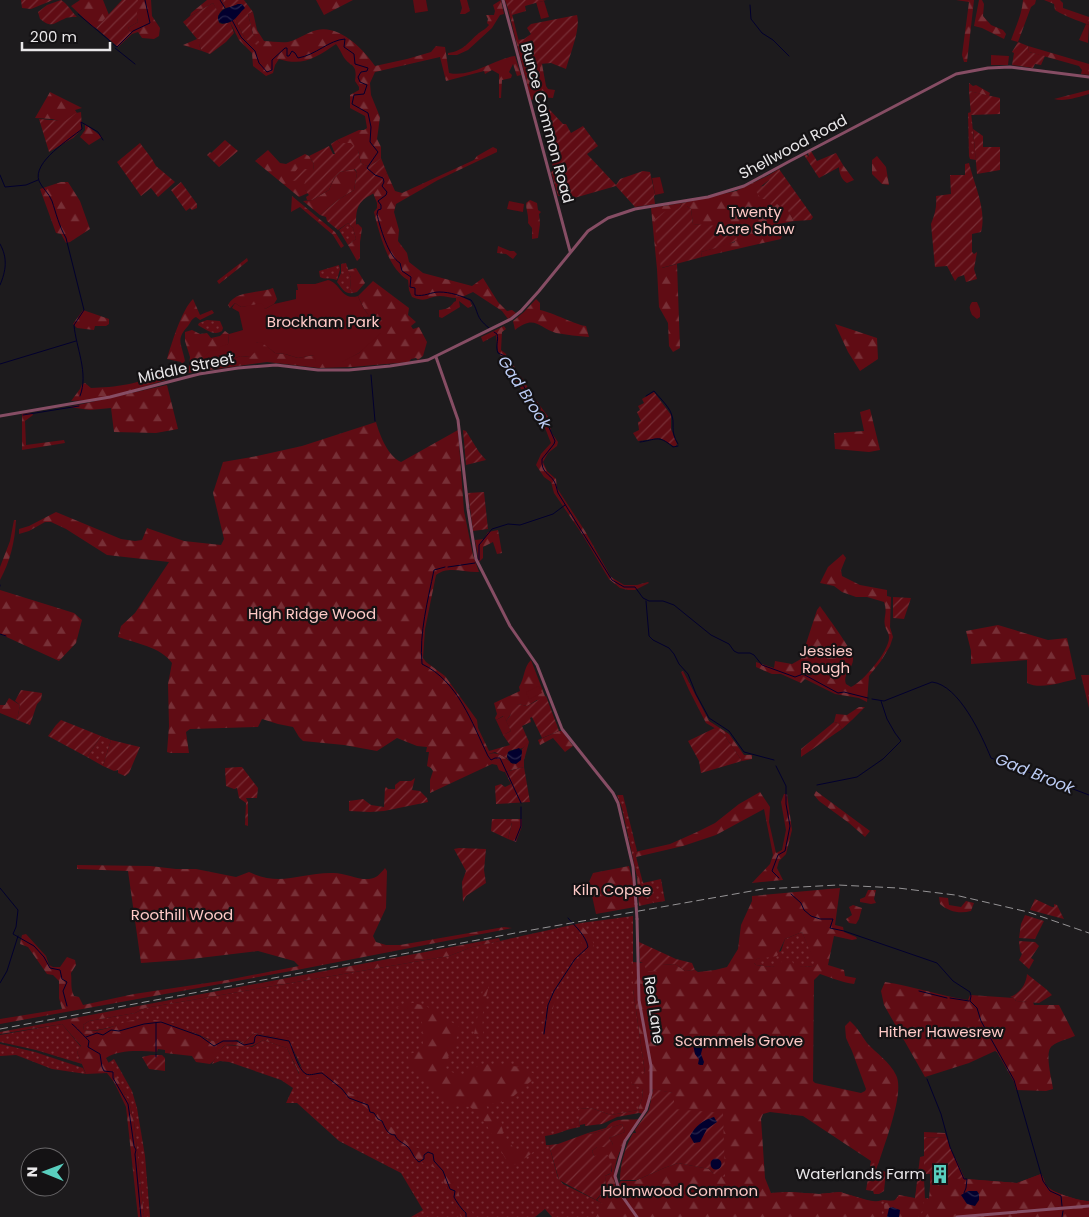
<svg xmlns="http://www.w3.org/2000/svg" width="1089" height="1217" font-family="Poppins,sans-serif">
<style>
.grass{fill:url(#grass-dots)}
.forest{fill:url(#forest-firs);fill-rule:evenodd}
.park{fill:#600c14}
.garden{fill:url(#garden-furrows)}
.water{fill:url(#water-waves)}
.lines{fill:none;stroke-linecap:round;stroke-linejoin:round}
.stream{stroke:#02002e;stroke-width:1}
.minor{stroke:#864d64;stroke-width:3}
.rail{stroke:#959395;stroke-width:1;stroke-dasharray:8 4;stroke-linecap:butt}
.minor-bridge{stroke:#864d64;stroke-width:3}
.labels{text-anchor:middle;stroke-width:4.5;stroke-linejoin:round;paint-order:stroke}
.street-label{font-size:15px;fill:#e9e7e9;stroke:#141214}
.park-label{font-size:15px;fill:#ffcac7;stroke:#141214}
.poi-label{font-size:15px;fill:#e9e7e9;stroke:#141214;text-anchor:end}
.water-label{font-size:16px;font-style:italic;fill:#bdcdf6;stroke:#141214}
</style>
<defs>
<pattern id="grass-dots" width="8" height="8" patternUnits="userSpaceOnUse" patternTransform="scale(1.25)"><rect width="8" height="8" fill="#600c14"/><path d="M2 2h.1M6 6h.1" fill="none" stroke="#772f36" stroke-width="1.8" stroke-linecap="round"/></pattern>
<pattern id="forest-firs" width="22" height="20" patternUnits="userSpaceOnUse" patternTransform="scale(1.25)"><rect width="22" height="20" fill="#600c14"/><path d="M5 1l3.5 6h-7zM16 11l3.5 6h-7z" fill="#772f36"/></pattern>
<pattern id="garden-furrows" width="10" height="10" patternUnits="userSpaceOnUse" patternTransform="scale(1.25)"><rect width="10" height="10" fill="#600c14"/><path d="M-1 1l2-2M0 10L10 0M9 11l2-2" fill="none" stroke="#772f36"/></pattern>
<pattern id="water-waves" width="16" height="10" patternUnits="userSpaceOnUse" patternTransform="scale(1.25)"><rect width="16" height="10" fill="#02002e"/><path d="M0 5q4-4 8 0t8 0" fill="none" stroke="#27254c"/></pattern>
</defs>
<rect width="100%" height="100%" fill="#1d1b1d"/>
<path class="grass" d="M971,112L976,160L970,159L969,156L968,113Z
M348,223L353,228L356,239L348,245L339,230Z
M346,263L351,278L350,289L353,293C345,295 342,288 337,282L341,273V264Z
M339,265L340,269L337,280C330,277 324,280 320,277L319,271Z
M207,320L220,321L223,328L222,331C214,336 206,330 198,325L199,323Z
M101,736L111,740L103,766L87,757Z
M617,795H623L637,851L635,853L643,883L661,879L665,901L653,903L651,900L643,899L639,878L637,877L622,808Z
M633,916V989L645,1073L632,1084L643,1088L642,1099L638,1110L611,1115L591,1108L579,1109L580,1127C568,1128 558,1135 545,1136L546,1145H549L558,1178L563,1184L604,1204L616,1192L621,1190L619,1184L621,1181L771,1193L789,1192L819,1194L840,1192L874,1202L883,1200L894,1201L899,1195C908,1197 919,1201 927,1198L930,1199L967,1179L1017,1183L1041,1174C1044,1178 1044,1181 1046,1185C1051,1193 1080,1201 1089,1201V1217H552L545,1209L535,1217H411L423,1210L401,1173L339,1141L297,1103H286L293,1088L281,1080L229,1062L220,1061L212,1064L219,1051L225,1045L252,1047L263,1040L287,1048L299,1074L302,1068L294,1051L276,1037L254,1033L244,1043L237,1040L215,1042L175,1024L141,1019L103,1029L90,1031L84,1030L83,1025L89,1021L135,1013L145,1008L449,956L472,947L581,923Z
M802,932L816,963L813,966L804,967L780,965L772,967L756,965L753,962L757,959L781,951L785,939Z
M62,1024L81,1047L77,1052L82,1064L36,1050L0,1042V1035Z
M0,1044L35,1052L83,1068L86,1074L52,1069L16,1055L0,1056Z
M114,1059L132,1091L137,1108L145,1156L150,1217H144L134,1122L129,1101L108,1063Z"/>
<path class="forest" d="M80,0H103L109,15L96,28L93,27L71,6Z
M137,0H151L152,16L160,28L159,36L154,39L142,38L138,32L132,34L128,28L138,22L136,14Z
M207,0H223L225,8L221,11H217L213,3L190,16L191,13Z
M316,0H353L324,15Z
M460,0H467L470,11L465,14H460L462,8Z
M501,0L504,14L500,15L492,28L468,50L457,55H448V53C464,51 468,42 479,33C483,30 486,29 489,25L487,23L488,19L486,15H494L495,11L493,5Z
M956,0H974L967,62H964L962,55L969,2Z
M979,0H982L984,4L983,16L991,25L1003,30L1006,34L1004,39L982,28L974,26Z
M1023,0H1036L1035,4L1031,7L1018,42L1011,40C1016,26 1022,14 1023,0Z
M1044,0H1060L1063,3V8L1089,17V25C1077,20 1066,17 1055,10L1054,4Z
M508,9L511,10L519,42H522L524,55L527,54L528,67L540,77V64H542L546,86L548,89L555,90L553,98L541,97L531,100Z
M253,12L257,30L264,41C271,41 280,43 288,42C298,40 307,32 317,30C340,25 363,49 375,66L407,59L431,52L436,46L445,47L449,73C472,78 493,59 515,56L521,75L517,76L513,64L508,74L509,72L512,75L511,78L502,80L501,98H499V74L492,70L485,74L484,71L446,81L440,57L375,72L370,83L371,95L380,117L377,139L381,147V158C374,163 369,169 361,163L358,151L340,143L337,140L359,130H364L367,128L365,116L350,108V95L359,90V87L355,81C358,62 350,68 343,56C341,52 339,48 336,44C317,57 303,67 279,59L275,65L273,73L266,76L253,66L252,53L239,40L230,22L235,18L245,39L259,43L253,34L248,14Z
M205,38L206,40L199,45L202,51L183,45L197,39Z
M1028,46L1089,64V75L1081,74L1082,70L1079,66L1029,52Z
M969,83L973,86L976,85L990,93L989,96L969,91Z
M1089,90V94C1078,97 1065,102 1054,99Z
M50,92L82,108L75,110L77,113L70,133L73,138L68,139L59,121L52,119L35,118Z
M85,124L102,137L89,145L80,137L85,130Z
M493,147L497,149V152L438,180L396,204L394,212L399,230L398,241L407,253L409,262L423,273L472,286L483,278L498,302L507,311L512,310L516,313L508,319L502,311L473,292L462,297L470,301L472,306L468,308L459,301L460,307L442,318L439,317V310C446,309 449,309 454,302L456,301V298C451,298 445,296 440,296C426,297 427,303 412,297L409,290L408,280C388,269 379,232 374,212L377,208V203L373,193C379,188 381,179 387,173L395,191L402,193L474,160L477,156Z
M268,150L280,163L286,164L305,154L309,156L314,164L313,170H305L300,179L305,180V190L308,193L299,197L255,161Z
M877,156L886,167L889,185L882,184L872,174V160Z
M843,165L854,180L847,183C842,180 839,174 839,167Z
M354,169L357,173L354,190L338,200L320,215L303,201L312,200L329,190L334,178L340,172Z
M769,175V180L760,187L765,199L787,208L794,221L779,224L782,236L781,239L702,257L701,252L735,242L726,228L693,224L691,209L687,206V202L736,191Z
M61,182H68L80,201L90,229L70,242L66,243L61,234L56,233L40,189Z
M292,196L335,232L344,246L341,248L333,235L300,207L291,212Z
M530,200L537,203L538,210L541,212L539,214L540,224L538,238L532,239V228L528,223C529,216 526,210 526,203Z
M682,203L679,209L674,211L662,268L677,264L680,348L673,352L669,346L668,323L659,307L657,269L651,208Z
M358,224L362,228L360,242V258L357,261L348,245L356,239L353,228L354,225Z
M498,246L510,251H514L517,254L513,259L506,254L497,253Z
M247,258L248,261L219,284L217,281Z
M356,268L365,283L357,292L353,293L350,289L351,278L348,270Z
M373,281L409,308L408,315L416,322L411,326L413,329L419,327L427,342L423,356L418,360L416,358L411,359L409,362L352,367L319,368L267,362L188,373L190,357L185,341V332L192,330L200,334L207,333L211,338L220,336L225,331L229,334L228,344L210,361L214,357L221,355L230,361L240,356L250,357L256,343L261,341L275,353L285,354L298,358L314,355L344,360L359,353L381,327C369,319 363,308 358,296Z
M273,288L277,299L274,304L265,309L258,305L241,307L235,303L230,308L228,305C236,290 258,294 273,288Z
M193,299L200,315L212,310L214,313L200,320L196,317C191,319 191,322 188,326C175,340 182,344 185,361L182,364L181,362L167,359C171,345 182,309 193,299Z
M536,299L540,303V310C551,312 579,326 586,326L589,337C578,336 567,335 556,333C539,328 535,314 515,330L513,321L524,312Z
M83,310L109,319V324L106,326H95L94,330L77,328L73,324Z
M835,324L877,338L878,359L860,371L848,352Z
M504,326L506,329L502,332L501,350L506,354L508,360L514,366L516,372L524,380L530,392L549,418L551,432L558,442L557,446L548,453L543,462L547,471L556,479L557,488L585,531L611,577L624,585H637L648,582L649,583L635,590H628L620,588L609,579L582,534L554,493L551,482L544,477L536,465L541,454L551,443C547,434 545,424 538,418V413L514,379L498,351L496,335L483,342L481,337Z
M162,370L164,372L166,380C136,389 102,401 71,401L80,389L82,384L85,383L91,388C114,387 143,385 162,370Z
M167,385L178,429L156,433L114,432L111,408L90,410L69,407Z
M870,409L880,450L869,452L835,449L834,433L864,431L860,412Z
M32,413L33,415L25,421L26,445L64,440L65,443L22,450V414Z
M376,422C380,436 388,456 401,462L458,430L464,511L473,555L479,572C465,573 448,565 436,575L425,629L423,658L426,662L445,676L477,720L478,728L489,751V754C499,751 505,758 513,764L522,754V749L529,742L524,760V767L504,772L499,770L497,765L492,764L430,793V780L433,771L431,768L427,766L429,752H426L427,747L417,746L397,738L377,751L344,745L303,741L299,737L293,727L278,724L262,719L258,727L190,729L186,732L189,753H170L167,752L169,726L168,684L172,663C161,647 135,643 118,637L121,626L135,613L169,562L107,555L66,529L51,522H45L29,531L19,534V529L29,526L56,512L121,539L135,541L142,540L147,528L184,541L221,545L224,539L213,493L223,462L257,456L302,446Z
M14,520H16C15,541 10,562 0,580V567L10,541Z
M498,530L502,553L497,554L493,542L483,547V558L479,562L475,540L484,539L488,532Z
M843,554L846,558L841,570L842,576L860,585L887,590V596L891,597L890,627L893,637L890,646L881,661L869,676L867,702L859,698L835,694L805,679L801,683L781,674H772L756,667V662L774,668L775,661L792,664L801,659L817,610L820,606C826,615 852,649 853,658C854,668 842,674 846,684L851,687C863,682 890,650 889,637C889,633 886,630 885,626C883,617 888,613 884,602L867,597H856L842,592L834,586L820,583L828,567Z
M0,590L74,613L82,620L76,643L59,661L0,634Z
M998,625L1048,640L1067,638L1076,679C1062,682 1041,690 1027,683V660L971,664V651L966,631Z
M531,660L555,722L559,728L537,700L527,706L518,704L506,721L503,716L496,720L495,718L497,714L494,703L520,691L519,687C525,678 523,668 531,660Z
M683,671L709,721L729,734L744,755H752V759L742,761L723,733L706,723L689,690L681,672Z
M1081,675H1089V708Z
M9,698L20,705L17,720L0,713V705H5Z
M859,707H865L852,720L842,729L838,723L834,722L836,714L847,715Z
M559,731H562L573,746L565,752L553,738L540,745L538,740Z
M816,791L870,831L865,837L849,823L819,801L814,795Z
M760,792L770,807L769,822L776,853L782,850L786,830L781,802L784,794H787L792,830L786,854L779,861L777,868L783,880L752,883L770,864L773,855L764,809L716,835L683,846L636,857L635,852L670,844L697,832L715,823L739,804Z
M505,819H522V826L516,842L508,839L512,823Z
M77,865L150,866L176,869H196L236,877L249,872C281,887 299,873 331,873C344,872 357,880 369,879C377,878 380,874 385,868L387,871L386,908L373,936L376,942L386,945H400L504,927L512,928L302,969L0,1024V1019L62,1009L59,998V981L53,975L47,974L28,947L20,944L22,935L26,934L46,956L49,965L53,967H60L67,957L75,960L76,965L71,973C72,981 70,988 74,996L79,997L83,1005L134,994L227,980L299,966L294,961L258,951L183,960L141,963L128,871L77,869Z
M629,866L634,886L635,907L596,914L589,882L593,873Z
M637,877H639L643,899L652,900L653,903L639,906Z
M840,888L835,925L843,927L844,932L856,937L857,939L852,940L834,936L828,965L844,970L845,976L856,978L854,984C841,982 832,978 820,974L814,980L813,1081L815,1083L861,1093L865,1091L866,1089L852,1051L846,1038L845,1026L850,1021C858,1028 861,1035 867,1043C876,1053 890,1062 896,1075C905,1092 885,1142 879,1162L876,1169L870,1168L871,1161L803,1116L770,1112L763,1114L761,1119L765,1178L771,1193L789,1192L819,1194L840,1192L865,1200L881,1202L882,1217H596L600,1209L604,1205L597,1200L606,1188L605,1176L610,1174L612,1171V1165L596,1156H594L592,1151L597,1147H611L613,1144L609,1138L625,1132L622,1124L591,1134L588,1133L606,1128C614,1116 628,1121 639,1119C626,1136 606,1170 618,1191L621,1190L619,1184L621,1181H635L664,1168L678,1163L709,1169L713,1173L725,1176L674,1109L673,1093L651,1089L649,1099L643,1114L639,1113L638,1110L642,1099L643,1089L632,1084L631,1079L645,1073L633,989V962L662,965L675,964L685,971L695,970L698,972L715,970L727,967L738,949L741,925L752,901V896ZM802,932L815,963L813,966L804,967L794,965L791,959L784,958L780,964L772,967L756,965L754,963L757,959L777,956L785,939Z
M868,890H876L874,899L876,903L871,904L860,902V899L865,897Z
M939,897L948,898L949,905L961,907L966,901L974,903L971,911C960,914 949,912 940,904Z
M853,905L862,908L859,919L856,924L849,923L846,919L852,915L849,907Z
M581,925L592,938L594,947L586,953H582L583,945L572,928Z
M499,938L500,941L472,947L449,956L145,1008L135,1013L89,1021L83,1025L84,1030C104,1035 124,1018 144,1019C154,1020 165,1021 175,1024C189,1028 202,1039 217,1042L223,1037L244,1043L254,1033L276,1037L282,1034L289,1037L298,1063L302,1068L327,1073L351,1094L363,1097L386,1122L412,1147L438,1151C439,1155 439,1159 441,1163C443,1168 450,1169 453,1174C460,1185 456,1206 472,1212L474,1217H461L441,1176L435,1168L414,1159L382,1128L368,1109L363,1105L349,1100L325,1080L300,1075L287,1048L263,1040C241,1054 245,1043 225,1045C218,1050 217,1060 210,1064L196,1062L192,1056L165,1053V1050L158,1049L157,1052C141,1051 120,1049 106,1058L129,1101L134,1122L144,1217H138L126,1107L114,1082L107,1073L86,1074L77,1052L81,1046L62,1024L0,1034V1032Z
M488,979C490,988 486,995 484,1003C483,1010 481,1033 485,1038L484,1040L474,1034L485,980Z
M885,982C913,986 940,996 968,1000L970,995L1014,998L1016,1001L1033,1002L1034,1005H1059L1075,1036C1068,1039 1058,1041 1052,1046C1044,1052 1052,1080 1053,1089L1046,1091L1016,1090L1014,1082L997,1052L995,1051L969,1063L925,1077L884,1005L881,991Z
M552,993L556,997L550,1019V1032L545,1036L543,1035L546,1011Z
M413,1003L426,1006L461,1028L444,1066L445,1069L463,1077L479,1065L484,1064L523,1067L537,1076L508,1101L486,1105L490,1115L502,1123L503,1134L517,1152L533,1149L536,1150L517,1164L509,1165L485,1122L477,1113L470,1107L451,1104L409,1062L408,1055L418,1051L423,1046L422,1022L421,1017L416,1010L396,1008Z
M924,1132L945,1133L947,1138L924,1137Z
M924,1156V1172H921L920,1199H925L918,1217H899L900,1213H887V1217H885L884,1204L890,1201L896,1200L899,1195L915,1198L920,1157Z
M956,1159L965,1179L1017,1183L1041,1174C1044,1178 1044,1181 1046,1185C1051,1193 1080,1201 1089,1201V1217H920L929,1199L930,1186H939ZM968,1191H974L979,1200L975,1206L970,1205L962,1194Z"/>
<path class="park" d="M413,0H426L428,11L415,13Z
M544,1L549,17L541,19L536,2Z
M1086,24L1089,25L1088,43L1079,40Z
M991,55L1009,56L1008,65H991Z
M660,177L664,193L655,195L652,178Z
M509,201L524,204L523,212L507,209Z
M328,280C341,283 341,301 358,296C363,308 369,319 381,327V333L359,353L342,362H316L314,355L298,358L285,354L275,353L261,342L256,343V351L250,357L240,356L230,361L220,355L203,363L202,359L211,350L219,351L220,347L228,344L229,334L243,330L239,312L232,308L235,303L241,307L262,303L265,309L274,304L296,299V290H298L297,284H315Z
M972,302H977L980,309V317L977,319L972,315C970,310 968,307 972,302Z
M539,686L542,693L529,699L526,692Z
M504,716L511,731L503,735L496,720Z"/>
<path class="garden" d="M21,0H53L31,9L22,8Z
M61,0C67,3 72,12 77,17C73,17 67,17 64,19C52,24 52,28 40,19L38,12L47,5Z
M122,0H138C139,9 135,13 138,22L128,28L132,34L118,47L96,28Z
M223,0H244L253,12L248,14L253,34L260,43L257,45L245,39L235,18L244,8L238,4L231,7L225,8Z
M505,0H546L525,6L526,11L512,15L511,10L508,9Z
M213,3L217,10L221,11L218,16L219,23L222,24L230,22L234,33L226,42L210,54L202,51L199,45L205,39H197L183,22L190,16Z
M577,15C581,28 570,54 566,69L551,63L540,64V77L534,80L530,77L527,54L524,55L522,42L519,43L518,40L524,39L531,34L527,28L531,24Z
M1018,42L1028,46L1029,52L1045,56L1041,65L1035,64L1033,68L1012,65L1014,53L1012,52Z
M969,91L1000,98V114L971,115Z
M549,109L563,124H566L571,133L583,126L598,146L587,154L616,185L620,179L643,171L650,172L655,195L654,196L655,204L635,207L616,186L574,198L573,196L563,198L561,196H558L551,172L553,171L552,161L555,146L545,132Z
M81,112L82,129L73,138L49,152L39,119L65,121L76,113Z
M973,129L983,136V147H1000V170L977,174Z
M225,140L238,151L219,167L207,155L210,152L211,153Z
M337,140L340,143H351L358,151L361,163C369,169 374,163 381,158L387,173C382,179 382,184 377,190C374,193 371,195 367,197C356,204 356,213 356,225L353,228L348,223L338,230L327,221L326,217L320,215L338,200L354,190L357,173L355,169L340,172L334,178L329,190L312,200H307L306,197L309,195L305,190V180L292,181L291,177L298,168L313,170L314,164L309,156L329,146L333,154H335L331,144Z
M140,143L152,159L156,166L175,182L158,197L151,188L141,196L117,162Z
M811,151L817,161L836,153L843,165L819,178L804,155L806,154L809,157L808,153Z
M969,163C974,184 987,210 981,232L972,234V252L974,254L977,252L974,269L977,279L966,282L964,275L958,277L955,281L947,266L935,267L931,224C935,214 937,207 936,196L951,194L950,175H965V164Z
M779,169L813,217L811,220L794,221L787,209L777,204L774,207L765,199H761L756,191L757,187L763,186L769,180V175Z
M181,182L197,204V208L192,210L190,208L186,211L171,190Z
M687,202V206L691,209L693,224C706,226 736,223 737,240L727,245L701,252L702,257L661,268L654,220C657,218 661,214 664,212C672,208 678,214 682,203Z
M654,392L671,415V429L677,444L675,447L660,438L638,441L633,433L639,430L638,422L641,421L637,412L640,410L638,406L644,403L642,399Z
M463,430L466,431L479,452L486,460L466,465Z
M484,492L488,529L473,531L468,493Z
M893,597L911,598L904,619L893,618Z
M21,690L42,693L41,700L37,704L30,725L17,720L20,705L15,701Z
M546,696L559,731L542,738L532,717L530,718L531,722L522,726L529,742C522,752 518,747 509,751L507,755L508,759L495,752L488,754L489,751L510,745L503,735L511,731L506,721L510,716L514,706L518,704L527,706Z
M61,720L101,736L87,757L48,736L56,725Z
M834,722L838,723L842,729L801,757V749Z
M715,728L723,733L742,761L701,773L699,761L688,741Z
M111,740L140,747L129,773L125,776L118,773V770L114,771L103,766Z
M239,767H242L258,788L257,798H246L248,802V826L245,825L246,803L239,798L237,788L234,789L226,786L225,768Z
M524,767L530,802L496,804L495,786L501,784L505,787L511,784L505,772Z
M415,778L412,790L420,791L427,798L428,802L384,811L370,812L349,811V801L363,799L371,805L384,807L385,788L386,787L388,789H395V785L400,781H411Z
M492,819H505L512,822L508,839L491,831Z
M459,848L486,849L484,870L486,883L466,896L463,902L462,882L466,871L454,849Z
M1035,899L1052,907H1054V904L1057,905L1064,919L1030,910Z
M1025,915L1044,921L1035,939L1019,938L1021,924Z
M1019,941L1035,942L1039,946L1031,958L1034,960L1029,969L1019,960L1022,954L1020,951Z
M639,942L676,959L692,963L695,970L685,971L675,964L662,965L659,971H647L643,963L640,962Z
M1027,974L1046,989L1052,995L1039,1003L1016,1001L1014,998L1010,997C1020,993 1026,985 1027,974Z
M151,1055H162L165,1058V1071L149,1069L142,1057Z
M653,1089L674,1093V1109L723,1113L725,1177L714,1174L709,1169L678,1163L664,1168L637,1180H620C620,1165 625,1147 633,1133H636L635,1130L649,1110Z
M591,1108L611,1115L638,1110L639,1113L617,1117L602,1124L585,1126V1124L580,1125L578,1109Z
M622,1124L625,1132L609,1138L613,1144L612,1147H597L592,1151L594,1156L604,1154L608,1155L612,1165L611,1173L605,1176L606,1188L596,1200L559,1180L549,1145L558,1144L588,1133L591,1134Z
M924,1137L947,1138L950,1147L964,1179L944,1178L939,1186H930V1174H926L924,1179L925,1199H915L919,1172L924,1171Z
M871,1162L877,1165L876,1169L886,1172L884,1191L879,1194H874L873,1191L866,1190Z"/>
<path class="water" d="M238,4H242L245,8C240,12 236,20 230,22C222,26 213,21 221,12C225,7 233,7 238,4Z
M519,748L522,751L521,760L516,764L511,763L507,757L508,752Z
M701,1041L703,1046L701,1054L704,1062L703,1065H700L698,1064L699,1059L695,1054L693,1045L695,1042Z
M714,1117L717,1122L707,1129L700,1142L694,1143L690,1136C695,1126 703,1120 714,1117Z
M710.5 1164a5.5 5.5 0 1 1 11 0a5.5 5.5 0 1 1-11 0Z
M968,1191H977L979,1194V1200L975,1206L967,1204L961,1195Z
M892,1207L900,1210L899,1217H887L889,1208Z"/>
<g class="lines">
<path class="stream" d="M220,0L225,8
M750,5L751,19L762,33L773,40L789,56
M78,14L110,41
M232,20L241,37L255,51L259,63L267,72L272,70V60L285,48H287V56H289L292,51L295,53L298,58C316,55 329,40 345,39L344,47L354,54L355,64L368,68L367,71L361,72L358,77L360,82L367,85L364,94L354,95L352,104L368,113L371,127L370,142L378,152L367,168L375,175L383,178L384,182L382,186L387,192L386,195L378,201L381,205V209L378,210L377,214C380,227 388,256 400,263L402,271L411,277L410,287L415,288V295C424,297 431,292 439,292C451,292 461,296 471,300C480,313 474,316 489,328
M113,44L117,47L133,31L150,23L145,0
M115,48L135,64
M0,175L5,187L26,185L38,180
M0,244C8,258 6,271 0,285
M494,332L497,334C499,341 495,346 498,353L505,356L509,370C517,373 527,389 528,398L533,399V407L544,416L555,441L554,444L542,459C541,473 549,473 554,481C556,484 557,490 558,493L612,580L624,587H635L643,598L649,601H663L674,605L711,635L729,644L734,651L738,653H750L754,655L762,665L795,677L803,674L838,693L844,692L868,698
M0,364L76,341
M371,375L375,421
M80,396C89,373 76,348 74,325L84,310L66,238C59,226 56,213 52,201C49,193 42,188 39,181C32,162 70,139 82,129L81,122L98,132L103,140
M646,396L654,391C659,397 669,407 671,413C676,424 669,430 678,444
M23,415L79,406
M640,442C656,440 658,434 673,447L678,446
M479,560V545L492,529L508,524L520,525L553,514L565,505
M445,567L434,570C428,600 419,633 422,664C458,681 472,723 488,756L491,760L495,758H500L521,803
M448,567L475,563
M0,586V585
M646,601L649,636L653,640L669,648L674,654L679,664L688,674L696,694L709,718L729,731L744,752L774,760
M0,634L6,636
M872,699L884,701L932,682C959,685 982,736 991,758L1089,795
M776,766L786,786V804L790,826L785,851L778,855L772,871L779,878
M817,785L857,777L883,759L901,741L895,733L887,719L881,701
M515,841L521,826V807
M0,888L18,910L16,927L13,934L34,946L44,957L50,968L60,970L62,979L67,982L63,991L67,1006
M791,894L801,903L804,910L811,916L820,919H833L830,928L844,931L937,963L953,981L970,992L971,996L970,1001L977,1008L981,1021L1014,1080L1043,1181L1050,1191L1061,1196L1062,1206
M0,983L7,971L18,936
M919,991L947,998
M950,998L969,1001
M156,1023V1052
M72,1024C74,1025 86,1038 89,1041L88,1047L100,1054L102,1067L104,1071L113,1072V1078L128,1104L134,1146L136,1150L135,1154L141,1217
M544,1034L548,1005L554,991L575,959L588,947C586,936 576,927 568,918
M86,1037L97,1033L103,1035L111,1030L119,1031L144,1024L161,1022L200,1036L214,1046L223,1041H237L244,1045L254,1043L255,1037L257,1035L289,1041C293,1049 298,1070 306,1074C310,1076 317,1073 322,1073L342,1089L349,1098L368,1105L370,1112L374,1113L378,1119L382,1121C385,1127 387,1135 395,1135C397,1141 402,1142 407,1146C412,1150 413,1158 419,1162L424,1159V1155L428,1152L433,1154L434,1161L443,1171L450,1189L455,1191L454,1197C456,1201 462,1210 466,1213V1217
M156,1057V1054
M927,1079L941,1114L950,1147L964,1179H967L966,1188L964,1193
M1062,1217L1063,1211"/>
<path class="minor" d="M503,0L570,251
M436,357L458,420L468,509L476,559L510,626L537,665L562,729L613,793L618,803L633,867L636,904
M0,416L110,397L199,374L238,368L276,365L318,370H349L390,366L428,360L511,319L521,311L539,291L588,231L608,218L635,209L708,197L744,186L790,161L956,74L988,68L1010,67L1089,77
M637,919L639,1000L651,1066V1093L646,1110L625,1141L615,1176L620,1193L637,1217
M957,1217L1089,1206"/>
<path class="rail" d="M0,1029L526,931L763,889L838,885L898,888L955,895L1028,912L1089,933"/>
<path class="minor-bridge" d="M636,904L637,919"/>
</g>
<defs>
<g id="building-bare" transform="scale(1.5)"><path d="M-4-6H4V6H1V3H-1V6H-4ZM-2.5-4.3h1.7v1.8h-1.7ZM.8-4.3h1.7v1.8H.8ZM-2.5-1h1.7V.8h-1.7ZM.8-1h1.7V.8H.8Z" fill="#59cebe" stroke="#141214" stroke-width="2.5" paint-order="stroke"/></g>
</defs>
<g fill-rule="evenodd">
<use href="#building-bare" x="940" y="1174"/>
</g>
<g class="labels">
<g class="street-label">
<text transform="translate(547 123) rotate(75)" y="5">Bunce Common Road</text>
<text transform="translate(793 147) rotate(-28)" y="5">Shellwood Road</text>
<text transform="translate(186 368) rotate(-12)" y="5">Middle Street</text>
<text transform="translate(654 1010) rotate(82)" y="5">Red Lane</text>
</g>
<g class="park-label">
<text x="755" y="217">Twenty<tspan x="755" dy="17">Acre Shaw</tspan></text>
<text x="323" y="327">Brockham Park</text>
<text x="312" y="619">High Ridge Wood</text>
<text x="826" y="656">Jessies<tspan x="826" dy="17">Rough</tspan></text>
<text x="612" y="895">Kiln Copse</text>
<text x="182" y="920">Roothill Wood</text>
<text x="941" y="1037">Hither Hawesrew</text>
<text x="739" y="1046">Scammels Grove</text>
<text x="680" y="1196">Holmwood Common</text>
</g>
<g class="poi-label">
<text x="925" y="1179">Waterlands Farm</text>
</g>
<g class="water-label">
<text transform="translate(525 392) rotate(57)" y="6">Gad Brook</text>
<text transform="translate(1035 773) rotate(22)" y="6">Gad Brook</text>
</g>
</g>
<g transform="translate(45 1172) rotate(271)"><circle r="24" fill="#141214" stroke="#696769"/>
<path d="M0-4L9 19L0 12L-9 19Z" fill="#59cebe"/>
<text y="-8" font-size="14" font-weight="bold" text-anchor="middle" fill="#e9e7e9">N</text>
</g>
<path d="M22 42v8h88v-8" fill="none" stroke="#e9e7e9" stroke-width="2.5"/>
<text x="30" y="42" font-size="15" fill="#e9e7e9" stroke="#141214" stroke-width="4" paint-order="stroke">200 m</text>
</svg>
